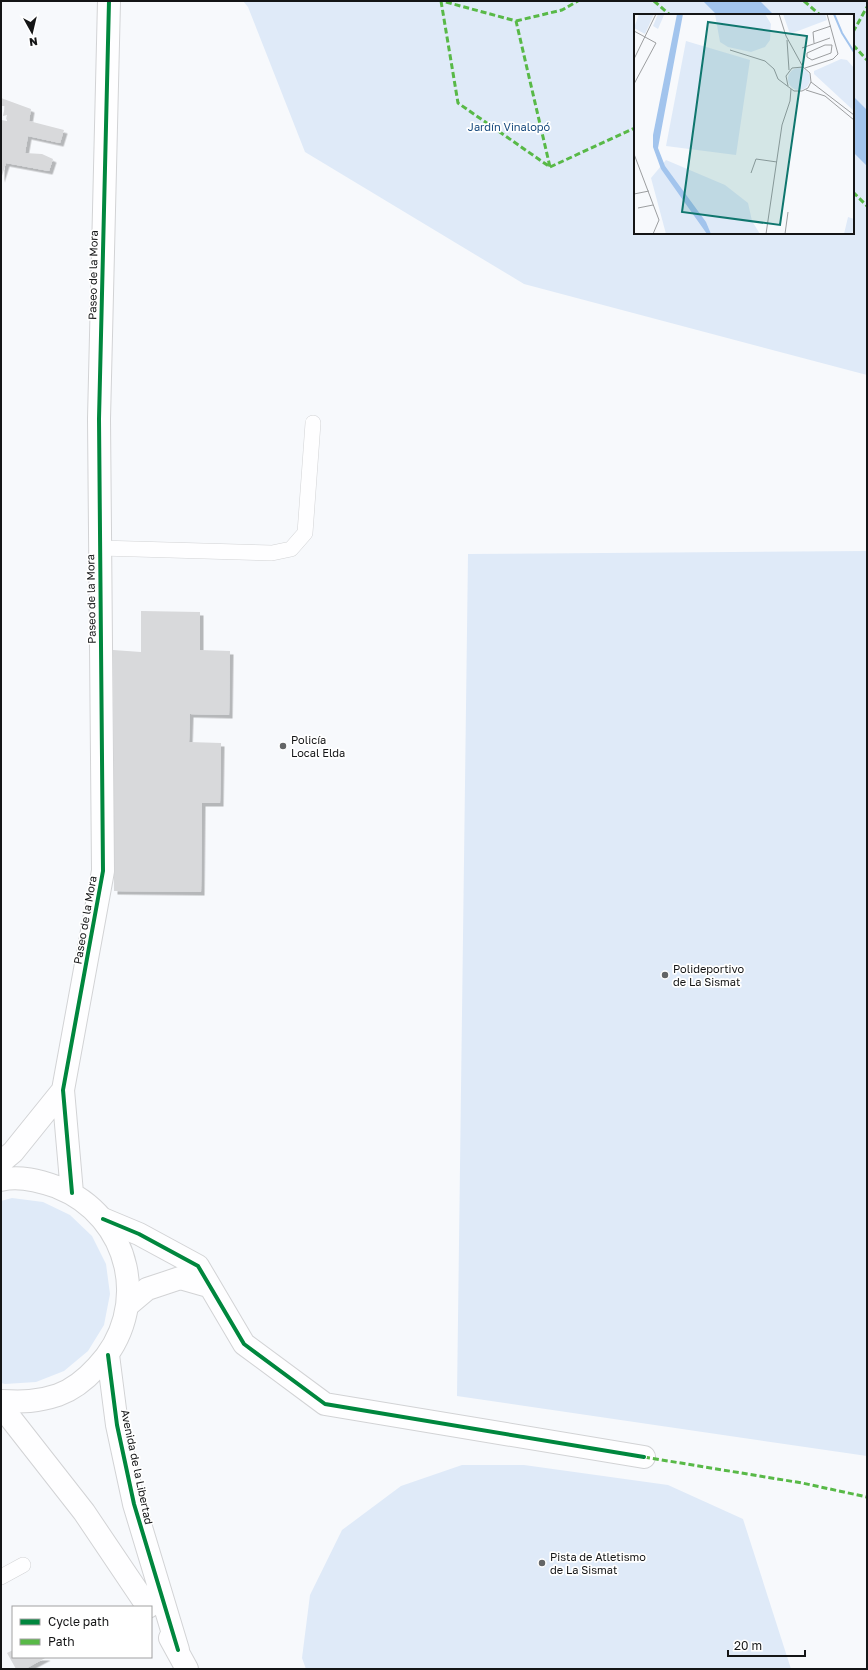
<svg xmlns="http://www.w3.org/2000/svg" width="868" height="1670" font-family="'Golos Text',sans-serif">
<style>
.green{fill:#dfeaf8;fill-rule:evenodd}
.water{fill:#a2c4ed}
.building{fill:#d8d9db;filter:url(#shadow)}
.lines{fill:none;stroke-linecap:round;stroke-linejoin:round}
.service-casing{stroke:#d2d3d5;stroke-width:16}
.minor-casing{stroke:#d2d3d5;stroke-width:24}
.tertiary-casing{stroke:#d2d3d5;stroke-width:24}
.service{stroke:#fefeff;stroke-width:15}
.minor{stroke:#fefeff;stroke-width:22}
.tertiary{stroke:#fefeff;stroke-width:22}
.quiet{stroke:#58b947;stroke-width:3;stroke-dasharray:6 3;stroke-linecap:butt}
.cycleway-casing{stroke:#fff;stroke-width:6}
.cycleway{stroke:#00873e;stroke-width:4}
.poi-dot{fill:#636566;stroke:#fff;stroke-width:1.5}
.labels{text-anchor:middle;stroke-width:3.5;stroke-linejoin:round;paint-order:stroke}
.park-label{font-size:11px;fill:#194b7f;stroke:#fff}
.street-label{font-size:11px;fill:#141516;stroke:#fff}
.poi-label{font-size:11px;fill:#141516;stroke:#fff;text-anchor:start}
.inset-river{fill:none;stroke:#a2c4ed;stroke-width:2}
.inset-road{fill:none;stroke:#9c9ea0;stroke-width:1}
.view{fill:#0f766e;fill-opacity:0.15;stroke:#0f766e;stroke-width:2}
.inset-edge{fill:none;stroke:#141516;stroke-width:2}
</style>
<defs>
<filter id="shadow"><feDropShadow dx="3.5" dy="3.5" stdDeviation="0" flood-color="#0004"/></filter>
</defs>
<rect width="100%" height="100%" fill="#f7f9fc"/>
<path class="green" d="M243,1H867V375L524,284L305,152L248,7ZM635,15H853V233H635Z
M867,551V1456L457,1396L468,554Z
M12,1198L43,1202L70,1215L92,1236L106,1264L110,1294L104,1325L88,1351L64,1371L36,1382L5,1384L1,1383V1201Z
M462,1465H524L668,1485L743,1519L791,1669H306L302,1658L310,1595L342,1530L401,1486Z"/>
<path class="water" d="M703,1H760L774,15H717Z
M853,96L867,110V166L853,152Z"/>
<path class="building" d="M1,98L31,109L29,121L64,130L60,143L28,136L25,153L42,154L53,159L49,171L6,163L1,179V120L7,121V115L3,116L5,106H1Z
M141,611L200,612V650L230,651L229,715L190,714L189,742L221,743L220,803H202L201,892L114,891L113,650L141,652Z
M13,1650V1657H47L25,1669H16L7,1653Z"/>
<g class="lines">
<g class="service-casing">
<path id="service" d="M100,548L272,553L291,549L305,533L313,423
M1,1577L23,1565"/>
</g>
<g class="minor-casing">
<path id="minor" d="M103,1219L139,1234L198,1266L244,1344L325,1404L644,1457
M128,1305L147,1289L180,1278L208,1286"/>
</g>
<g class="tertiary-casing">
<path id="tertiary" d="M1,1162L13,1152L63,1090
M1,1180C19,1175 40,1181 57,1187C131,1216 152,1309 97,1367C87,1378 72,1390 58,1395C37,1402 23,1402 1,1401
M72,1193L63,1090L103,871L99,419L109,1
M108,1355L117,1425L134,1504L178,1650
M1,1406L84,1512L148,1607
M170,1638L187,1669"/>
</g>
<use href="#service" class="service"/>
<use href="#minor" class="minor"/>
<use href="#tertiary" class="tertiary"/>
<path class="quiet" d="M441,1L458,103L550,167L516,21L442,1
M654,1L670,15
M804,1L820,15
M516,21L562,10L578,1
M853,32L867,7
M853,45L867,60
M550,167L635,128
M853,192L867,206
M644,1457L802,1483L867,1497"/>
<g class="cycleway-casing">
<path id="cycleway" d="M72,1193L63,1090L103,871L99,419L109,1
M103,1219L139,1234L198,1266L244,1344L325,1404L644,1457
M108,1355L117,1425L134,1504L178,1650"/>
</g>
<use href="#cycleway" class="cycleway"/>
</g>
<g class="poi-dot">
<circle cx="283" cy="746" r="4"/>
<circle cx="665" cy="975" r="4"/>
<circle cx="542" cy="1563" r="4"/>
</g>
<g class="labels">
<g class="park-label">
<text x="509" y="131">Jardín Vinalopó</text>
</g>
<g class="street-label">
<text transform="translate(93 275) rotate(-89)" y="4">Paseo de la Mora</text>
<text transform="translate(91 599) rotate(-91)" y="4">Paseo de la Mora</text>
<text transform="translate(85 920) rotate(-80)" y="4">Paseo de la Mora</text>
<text transform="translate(137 1467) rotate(78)" y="4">Avenida de la Libertad</text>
</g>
<g class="poi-label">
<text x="291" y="744">Policía<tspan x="291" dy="13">Local Elda</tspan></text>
<text x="673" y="973">Polideportivo<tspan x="673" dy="13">de La Sismat</tspan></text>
<text x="550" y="1561">Pista de Atletismo<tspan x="550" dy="13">de La Sismat</tspan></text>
</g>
</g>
<g transform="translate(634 14)">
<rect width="220" height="220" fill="#f7f9fc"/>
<path d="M5,0H20L11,20L0,14ZM24,0L30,1L24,15L19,12ZM81,0H131L137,10L136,26L131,33L117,38L94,33L86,28ZM149,0H191L193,6L156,20ZM52,27L116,46L102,141L32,132ZM207,45L213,46L220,54V97L180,60V57ZM154 65a11 11 0 1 1 22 0a11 11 0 1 1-22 0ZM32,146L91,171L114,189L118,207L126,220H32L17,164ZM214,203L220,205V212L218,220H210Z" fill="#dfeaf8"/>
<path d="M43,0H49L24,134L31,152L72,208L77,220H73L27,155L19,133V121Z" fill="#a2c4ed"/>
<path class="inset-river" d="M200,0L208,19L220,38"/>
<path class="inset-road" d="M145,0L152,22L169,53M0,17L22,29L0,70M153,26L155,56M180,29L179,18L197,12M191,31H198L197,39L178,46L173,43V39ZM168,34L196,24M96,36L131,47L140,55L144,65L160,77H168L174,74L177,68L176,59L169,53L158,54L152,62L154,72M0,45L22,0M171,54L199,45L204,40L193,0M177,68L220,101M172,76L191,82L220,106M0,140L25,206L19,220M117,159L122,145L143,148M0,180L15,177M4,194L19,191M132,220L148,111L156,87L157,75M151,220L154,198"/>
<path class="view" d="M74,8L173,22L146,211L48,198Z"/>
<rect width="220" height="220" class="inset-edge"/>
</g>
<rect width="868" height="1670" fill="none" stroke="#141516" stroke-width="4"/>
<rect x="12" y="1606" width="140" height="52" fill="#ffffff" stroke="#a1a1a2"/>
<rect x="20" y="1619" width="20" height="6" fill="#00873e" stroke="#a1a1a2"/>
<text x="48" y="1626" font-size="12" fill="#141516">Cycle path</text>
<rect x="20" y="1639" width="20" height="6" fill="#58b947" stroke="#a1a1a2"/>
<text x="48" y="1646" font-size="12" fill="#141516">Path</text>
<g transform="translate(32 32) rotate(172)" stroke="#ffffff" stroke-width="3" paint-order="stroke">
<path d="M0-3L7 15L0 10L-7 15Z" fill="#141516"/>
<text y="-6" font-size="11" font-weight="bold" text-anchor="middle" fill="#141516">N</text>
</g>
<path d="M728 1650v6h77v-6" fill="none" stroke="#141516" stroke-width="2"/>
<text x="734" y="1650" font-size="12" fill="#141516" stroke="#ffffff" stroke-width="3" paint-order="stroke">20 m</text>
</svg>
